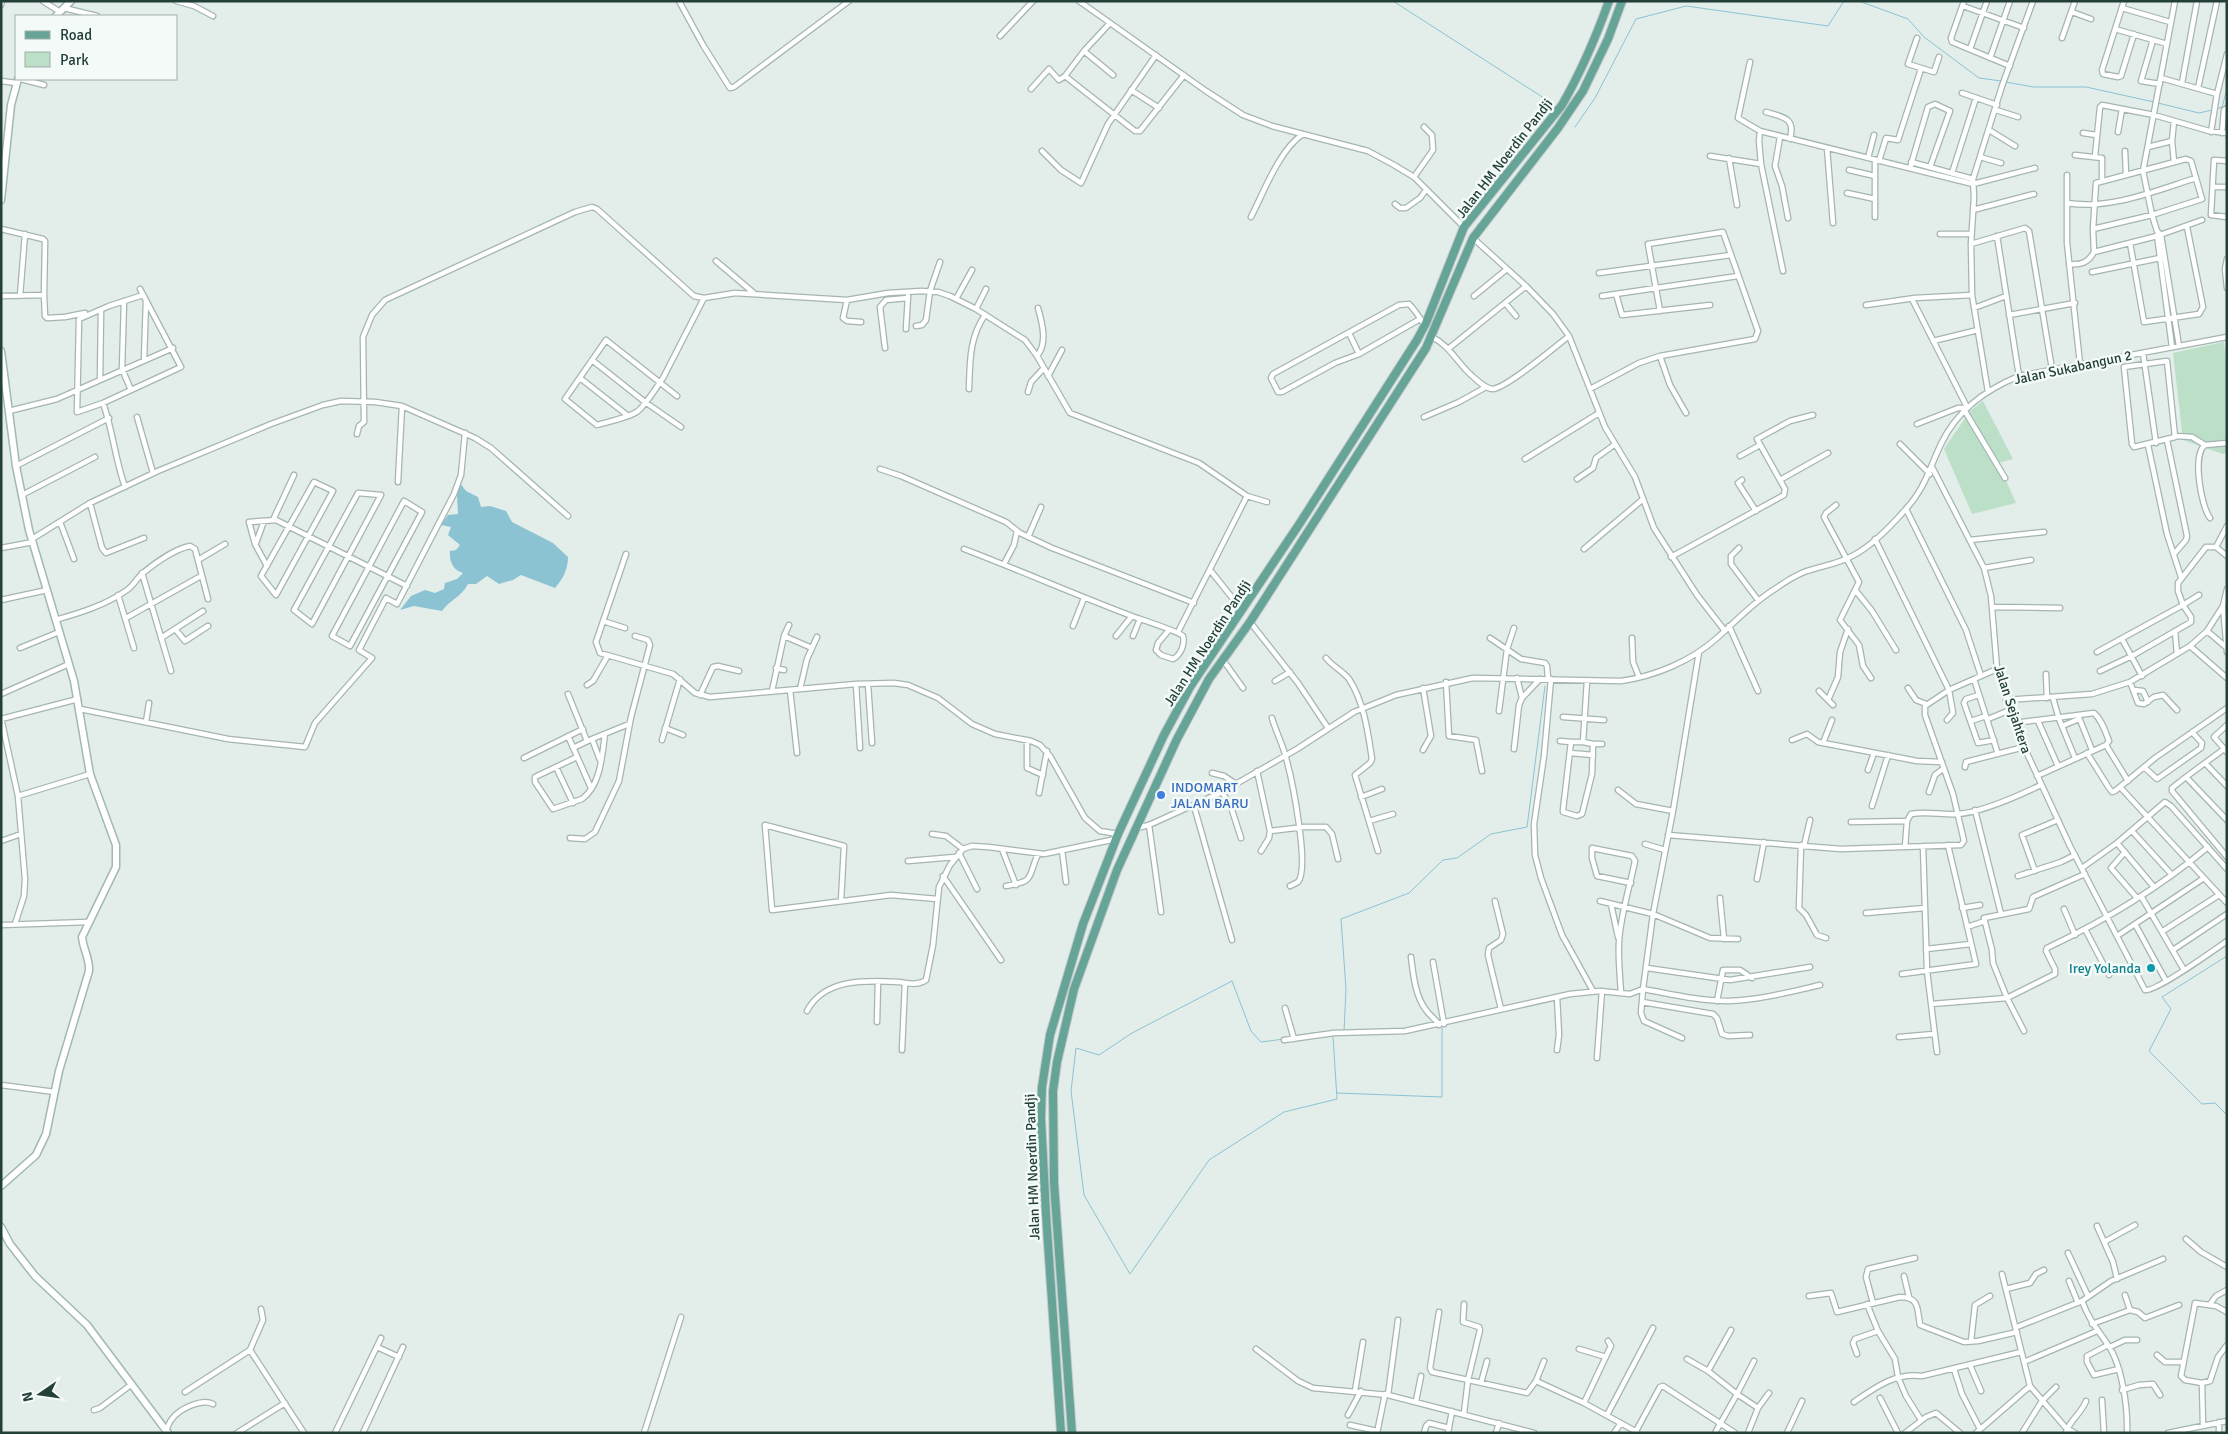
<svg xmlns="http://www.w3.org/2000/svg" width="2228" height="1434" font-family="Signika,sans-serif">
<style>
.green{fill:#bcdfc8}
.water{fill:#8bc3d3}
.lines{fill:none;stroke-linecap:round;stroke-linejoin:round}
.stream{stroke:#8bc3d3;stroke-width:1}
.street-casing{stroke:#a5b5b1;stroke-width:7}
.secondary-casing{stroke:#a1b9b2;stroke-width:9}
.primary-casing{stroke:#c1c9c8;stroke-width:10}
.street{stroke:#fff;stroke-width:4.5}
.secondary{stroke:#fff;stroke-width:6}
.primary{stroke:#67a498;stroke-width:8}
.shop-dot{fill:#3f7fe0;stroke:#f4faf7;stroke-width:2}
.culture-dot{fill:#0f9aa8;stroke:#f4faf7;stroke-width:2}
.labels{text-anchor:middle;stroke-width:5;stroke-linejoin:round;paint-order:stroke}
.street-label{font-size:14px;fill:#223f39;stroke:#f4faf7}
.shop-label{font-size:14px;fill:#366cbe;stroke:#f4faf7;text-anchor:start}
.culture-label{font-size:14px;fill:#0d838f;stroke:#f4faf7;text-anchor:end}
</style>
<rect width="100%" height="100%" fill="#e3edea"/>
<path class="green" d="M2224,342L2227,372V453L2223,454L2183,440L2173,353Z
M1983,401L2013,459L1998,463L2016,503L1972,514L1944,449L1970,411Z"/>
<path class="water" d="M460,483L466,491L478,497L481,507L490,506L506,511L512,522L553,543L568,557C568,569 563,579 555,588L521,575L513,580L499,584L487,576L476,584H468C462,596 450,600 442,611L414,606L400,610L411,596L425,590L435,593L444,589L445,583L457,579L463,573C453,570 449,561 450,551L456,550L460,545L448,535L451,527L441,525L448,515L458,514L457,495Z"/>
<g class="lines">
<path class="stream" d="M1393,1L1547,100
M1859,1L1908,19L1924,37L1979,78L2001,81
M2005,82L2034,87H2086L2154,102
M2158,103L2199,113L2212,110
M2216,109L2222,107L2227,89
M1575,127L1595,98L1636,19L1686,6L1828,26L1844,1
M2227,956L2162,997L2171,1009L2149,1051L2202,1104L2215,1103L2227,1115
M1344,1032L1346,989L1341,919L1409,893L1443,860L1457,858L1491,834L1527,827L1545,686
M1295,1036L1313,1033
M1284,1039L1261,1042L1251,1031L1232,981L1132,1033L1099,1055L1076,1048L1071,1091L1084,1195L1130,1274L1209,1160L1284,1112L1337,1099L1333,1036
M1337,1093L1442,1097V1028"/>
<g class="street-casing">
<path id="street" d="M43,1L60,12
M176,1L194,6L213,16
M679,1L703,45L730,88L734,87L849,1
M1079,1L1206,91L1243,115L1272,126L1368,151L1394,165L1414,177L1464,227
M1964,1L1951,38L1952,42L2010,66
M2124,1L2102,70L2103,74L2118,77L2121,76L2134,34
M2175,1L2143,171L2152,215L2157,231L2161,235L2179,346
M1,5L2,1
M1963,6L2024,28
M64,8L97,16
M2122,8L2170,22
M2072,12L2091,19
M1110,23L1084,51L1065,76L1135,131H1140L1184,75
M2115,29L2167,44
M1000,36L1033,1
M1917,38L1908,64L1934,72L1939,57
M2062,38L2075,1
M2153,40L2141,81L2160,84
M1970,49L1987,1
M1084,51L1113,75
M1990,58L2010,1
M1750,62L1738,118L1760,131L1973,184L2035,168
M2161,78L2217,94L2227,54
M21,79L44,85
M1,81L16,83
M2182,83L2197,1
M2198,88L2217,1
M1031,89L1049,69L1059,80L1065,76
M1131,90L1159,108
M1962,93L1997,105
M1996,110L2018,117
M1766,112C1782,117 1796,117 1790,139
M1989,130L2015,146
M1760,131L1759,141L1761,164L1783,271
M2118,132L2122,109
M2211,132L2217,94
M2083,133L2097,135
M2222,133L2224,110L2227,108
M1780,137L1775,166L1782,186L1788,218
M2148,147L2172,141
M1827,148L1833,223
M1042,151L1061,170L1081,183L1108,124L1156,55
M2125,151L2126,174
M2075,155L2102,158V181
M1710,156L1761,164
M2095,156L2100,107L2102,105L2154,115L2209,131L2227,133
M1980,157L2001,163
M1729,158L1737,205
M1868,158L1874,135
M1875,160V217
M1879,161L1886,138L1898,140L1921,69
M2227,161L2214,160L2211,215L2227,217
M1911,162L1973,179
M2174,162L2172,141L2174,121
M1910,168L1928,107L1935,104L1950,111L1930,167
M1849,170L1875,176
M1952,173L1976,98
M2067,175V243L2080,364
M1414,177L1433,150L1432,135L1424,127
M2213,187H2227
M1847,193L1875,199
M2067,203C2110,210 2155,191 2196,178
M1395,204L1400,208H1406L1420,198L1426,190
M1973,210L2034,194
M1251,217C1264,192 1279,150 1303,134
M1,229L43,239L45,241L44,295L1,296
M2093,229L2152,215L2202,199L2191,161L2186,159L2096,183L2093,229L2094,252L2157,236L2202,220
M1940,234H1971
M2157,235L2172,347
M1997,236L2019,376
M1473,238L1526,286L1553,314L1569,336L1605,427L1635,477L1654,528L1697,595L1725,631
M2130,243L2144,322L2199,314L2203,307L2187,227
M1971,244L2025,228L2029,231L2052,369
M2227,259L2225,269L2227,288
M716,261L755,294
M2069,264C2081,265 2088,263 2094,252
M2092,272L2160,258
M1599,273L1731,255
M140,289L181,367L103,403L77,412L79,319L109,306L143,295
M1616,294L1622,315L1710,305
M44,295L45,316L47,318L65,317L85,313
M20,296L25,234
M1474,296L1507,269
M1602,296L1738,276
M956,299L972,270
M1912,299L1967,407
M847,300L843,318L847,321L861,322
M124,301L122,369L131,390
M1506,304L1516,316
M1866,305L1915,298L1972,295
M1974,308L2006,296
M976,309L986,289
M2009,315L2075,303
M1420,319L1359,354L1335,363L1282,392H1278L1271,378L1273,374L1399,305L1409,304C1416,311 1420,318 1425,326
M916,326L922,325L926,320L930,291L940,262
M906,329L908,296
M1349,333L1359,354
M1432,337C1449,345 1457,362 1470,374C1476,379 1485,389 1493,389C1508,387 1555,347 1569,336
M1933,341L1978,330
M885,348L880,307L886,300L908,298
M1448,349L1526,286
M2143,353L2156,443
M1037,356C1048,343 1042,322 1038,308
M1660,356L1670,385L1686,413
M144,360L146,301
M592,360L645,402L681,427
M2167,361L2175,437L2134,447L2132,444L2124,367Z
M1048,376L1062,350
M580,378L627,415
M100,380L101,311
M969,389C970,362 969,338 985,315
M1590,389L1639,363L1660,356L1755,339L1758,331L1723,232L1648,244L1660,311
M1028,392L1031,382L1044,368
M1988,392L1972,295L1971,244L1974,197L1973,179L2002,86L2033,1
M677,396L606,340L565,399L597,425C607,422 631,417 638,411C648,402 655,389 663,378L704,298
M103,403C113,431 115,459 125,487
M9,411L57,399L173,348
M137,417L153,473
M1424,417L1459,402L1486,387
M1917,424L1958,408H1963L2005,478
M357,434L359,426L364,422L363,337L372,315L385,300L575,212L592,207L597,209L694,296L704,298L735,293L847,300L888,293L921,291L938,292L950,296L976,309L1025,340L1037,356L1070,413L1199,463L1247,496L1267,502
M2176,436L2192,437L2205,445
M2167,440L2187,536L2186,540L2174,554
M1900,444L1930,474
M2148,445L2167,534L2181,577
M1740,456L1760,445
M1525,459L1599,413
M16,466L109,418
M1932,467L1984,568L1991,596L1997,669L2019,736L2070,846L2145,990C2156,992 2214,950 2227,941
M880,469L901,476L1006,522L1020,533L1052,548L1194,603
M1577,479L1593,468L1596,458L1614,445
M1742,480L1738,483L1756,511
M1780,480L1828,453
M314,482L333,491L276,595L261,576Z
M398,482L402,406
M358,493L381,495L312,624L294,610Z
M22,495L95,457
M404,501L422,512L350,646L332,636Z
M90,503L102,548L106,553L144,538
M1836,505L1826,513L1824,517L1859,582L1840,620L1859,645L1863,666L1871,678
M1906,509L1966,630L1981,676
M2210,518C2201,506 2192,455 2205,445L2227,443
M273,520L294,475
M60,522L74,559
M1028,537L1041,507
M32,539L90,503L158,471L271,424L323,405L341,401L375,402L402,406L475,438L491,448L568,516
M1875,539L1949,690L1953,713L1947,720
M1970,540L2044,532
M256,543L264,521
M2216,547L2227,526
M1,548L33,542
M1739,548L1731,556V564L1758,600
M964,549C1019,570 1074,594 1129,615C1139,619 1178,631 1183,636C1185,644 1181,655 1173,659L1161,655L1156,650L1158,643L1169,630
M1584,549L1642,500
M626,554L596,642L600,653L673,674L695,693L710,697L856,684L894,683L908,685L938,698L972,724L995,734L1031,741L1040,745L1050,756L1085,818L1100,831L1118,834
M1671,557L1784,495L1785,489L1757,439L1790,421L1813,415
M198,560L225,544
M1004,564L1014,545L1017,531
M267,566L255,544L249,522L276,520L407,586
M1984,568L2031,560
M1210,570L1242,610
M142,573L171,671
M2227,589L2223,606L2227,652
M1856,591L1872,611L1896,650
M118,595L134,648
M1,600L47,590
M1992,607L2060,608
M126,618L201,576
M55,620C80,613 106,605 127,590C134,585 137,578 143,573C155,563 175,549 190,546L195,549L208,599
M603,621L625,628
M1250,622L1298,683L1328,728
M1073,626L1084,598
M1729,626L1758,691
M176,630L185,641L208,626
M2175,631L2177,654
M2207,631L2226,647
M1178,632L1247,496
M784,636L812,648
M1116,636L1132,616
M1133,636L1140,619
M161,638L203,611
M1490,638L1521,659L1545,663L1547,666L1548,679
M1632,638L1633,662L1639,677
M2122,639L2142,676
M2190,646L2227,678
M20,648L59,632
M2097,652L2183,605L2178,591V583L2206,547H2216L2227,556
M1326,658C1332,666 1343,671 1349,679C1364,702 1368,732 1372,759L1370,763L1355,775L1378,851
M1223,660L1243,688
M776,668L784,670
M2100,671L2132,656L2191,622V617L2183,605L2199,595
M2046,674L2047,698
M1517,678L1522,698
M1551,679L1544,756L1534,824L1535,855L1541,878L1562,935L1593,991
M1974,679L1998,754
M1275,681L1290,672
M1446,682L1449,736L1476,740L1482,771
M2130,682L2138,703L2144,704L2154,697L2163,695L2177,710
M856,684L860,748
M868,684L872,743
M587,685L593,681L607,657
M1908,688L1916,700L1926,704
M800,689L807,659L817,637
M790,690L797,753
M2134,690L2143,691L2148,702
M772,691L784,636L789,625
M1819,691L1833,705
M1,694L69,664
M568,694L587,741
M700,695L713,667L718,666L739,671
M1979,695L1966,699L1964,703L1978,743L1994,740
M2053,698L2059,719L2075,758
M1828,700L1838,677L1840,652L1848,629
M2006,700L2092,694L2130,682L2190,646L2207,631L2223,606
M80,709L228,739L305,747L315,723L372,658L359,650L386,598L397,604L454,494L461,475L465,433
M1499,711L1507,649L1514,628
M2078,715L2092,750
M1563,717L1604,720
M1,718L18,796L25,879L24,896L15,924
M1272,718C1276,732 1283,745 1286,758C1292,779 1310,868 1298,882L1290,886
M1,719L78,699
M1988,719L2010,710
M1971,721L1986,716
M2038,721L2058,766
M146,722L149,703
M2014,723L2094,713C2102,720 2105,731 2109,741L2106,745L2128,781
M2227,725L2214,737L2227,752
M2062,726L2079,719
M665,728L683,735
M568,736L591,788
M592,739L600,760
M662,740L680,679
M1027,740V768L1043,775
M1792,740L1807,734L1818,742L1917,761L1942,762
M1560,741L1571,742
M1583,742H1571L1563,810V812L1577,816L1582,814L1592,774L1593,744L1583,742L1587,681
M1823,743L1832,720
M1593,744H1602
M573,748L592,739L629,724
M1514,749L1519,705L1522,698L1540,679
M1423,750L1431,736L1423,688
M1570,753L1593,755
M2087,753L2109,788L2112,792L2115,791L2155,758L2227,708
M577,757L535,777V782L553,809L582,799C601,785 602,755 605,734
M524,758L583,729
M2205,763L2224,749
M556,767L573,803
M1965,767L1966,762L2024,747
M2144,767L2157,779L2201,748L2202,743L2192,732
M1868,770L1874,753
M1257,771L1270,831L1269,838L1261,851
M1212,773L1224,776L1236,784
M2037,776L2106,745
M2186,777L2172,788V791L2227,857
M2227,786L2205,763L2186,777L2227,820
M2120,787L2227,903
M1618,790L1636,804L1673,811
M1222,792L1231,807L1241,838
M1929,792L1935,775L1944,768
M1039,793L1047,751
M18,796L90,774
M1361,797L1382,789
M1194,806L1232,940
M1872,806L1888,755
M1975,810L2001,914
M1369,821L1393,814
M1851,822L1907,821
M1149,825L1161,912
M1137,828L1149,825L1220,793L1297,749L1354,712L1396,695L1473,678L1621,681C1656,676 1691,661 1717,638C1737,620 1755,601 1778,587C1786,581 1795,576 1804,572C1821,566 1839,564 1854,555C1873,545 1891,526 1905,510C1925,489 1929,469 1941,444C1957,410 1985,390 2019,376L2227,337
M1270,831L1304,827H1326L1332,834L1338,859
M2132,831L2172,875
M932,834L946,836L963,849
M1668,835L1841,849L1961,845L1964,841L1953,794L1925,715V706L1949,690L1997,669
M570,838L585,839L595,832L619,781L631,717L650,645L648,640L635,636
M1,841L21,834
M2117,843L2154,887
M1645,844L1665,850
M1801,845L1799,908L1806,915L1817,935L1826,938
M1804,846L1810,820
M1923,846L1927,971L1937,1052
M1905,847L1907,821L1911,814C1927,811 1942,815 1957,814C1981,813 2020,795 2041,785
M1002,849L1016,885
M1062,850L1066,882
M2125,852L2111,868L2137,898
M959,853L977,889
M908,861L955,857
M2082,868L2117,843L2165,802L2171,806L2227,869
M2035,871L2022,835L2058,820
M943,876L1001,960
M2018,876L2061,862L2075,855
M1757,879L1764,842
M1006,886C1036,881 1027,878 1038,854
M2141,896L2184,970
M1720,898L1724,939
M841,901L844,846L765,825L772,910L891,895L937,899
M1495,901L1503,934L1501,940L1489,948L1488,955L1501,1009
M1600,901L1653,914L1710,938L1738,939
M1611,904L1618,937
M1962,908L1980,905
M2064,909L2075,935
M1866,913L1925,908
M2135,924L2166,981
M1,925L88,922
M1967,927L1985,921
M2085,929L2109,975
M2163,931L2219,895
M2117,936L2204,878
M1926,949L1971,944
M2173,950L2227,914
M1411,957C1413,973 1415,996 1426,1010C1430,1016 1435,1018 1439,1025
M1433,962L1444,1024
M1647,968L1730,980L1810,967
M1902,974L1976,964L1948,845
M1621,993C1620,976 1618,959 1619,942C1620,917 1630,886 1635,861L1632,856L1592,848V858L1597,876L1631,883
M1557,997L1559,1035L1557,1050
M1717,1001L1723,970H1740L1752,978
M1642,1002L1713,1014L1717,1018L1722,1034L1728,1036L1750,1035
M1931,1004L2007,998L2055,974V969L2046,951L2047,948C2104,921 2159,888 2208,847
M1285,1008L1294,1039
M807,1011C824,978 867,980 899,982C908,983 918,986 926,980L933,945L939,887L950,865L963,849L972,846L988,847L1044,854L1116,839
M877,1022L878,982
M2024,1031L2007,998L1993,963L1992,950L1984,918L2029,909L2033,897L2085,874
M1899,1037L1934,1034
M1682,1038L1644,1021L1641,1013L1643,989C1671,994 1699,1001 1728,1001C1759,1000 1790,992 1820,985
M1284,1040L1334,1033L1405,1031L1570,994L1600,991L1630,994L1643,989L1653,914L1673,811L1699,652
M902,1050L905,983
M1597,1058L1602,991
M1,1085L55,1092
M2097,1226L2113,1262L2117,1279
M2186,1239L2201,1252L2227,1267
M2104,1242L2135,1225
M2068,1253L2088,1296
M2002,1274L2030,1386L2066,1428L2075,1433
M1904,1276L1909,1297
M2069,1281L2078,1303
M2006,1289L2030,1283L2036,1274L2044,1270
M2125,1295L2130,1310
M1809,1296L1831,1293L1837,1312L1900,1297C1920,1297 1917,1309 1920,1325L1964,1342L1978,1341L2017,1332
M1873,1303L1866,1277L1868,1269L1915,1258
M1867,1304L1878,1331L1895,1359L1898,1377L1906,1396L1921,1420
M2210,1304L2216,1296L2227,1290
M1439,1312L1430,1368L1432,1372L1527,1393L1536,1381L1544,1361
M2092,1324L2130,1310L2138,1312L2145,1318L2179,1305
M2017,1327L2082,1301
M1971,1341L1975,1305L1990,1296
M2108,1345L2087,1356V1362L2094,1375L2119,1369
M377,1347L399,1357
M2110,1347L2125,1340H2137
M1256,1349L1298,1381L1313,1388L1388,1395L1534,1433
M1579,1349L1606,1357
M250,1350L263,1320L261,1309
M1857,1354L1853,1343L1855,1339L1878,1331
M2157,1355L2165,1362H2183
M1687,1359L1708,1371L1737,1394L1715,1433
M1754,1361L1737,1394L1758,1408L1769,1393
M2024,1362L2097,1331
M1970,1365L1981,1391
M1954,1369L1962,1394L1980,1429
M1708,1371L1731,1330
M1536,1381L1584,1403L1637,1432
M1481,1383L1487,1361
M2202,1383L2210,1381L2218,1357L2227,1345
M2122,1390L2139,1385L2153,1384L2160,1395
M1355,1391L1363,1342
M185,1392L250,1350L304,1433
M1388,1395L1398,1320
M1880,1398L1898,1433
M2102,1400L2104,1433
M1416,1401L1421,1376
M1854,1402C1876,1387 1894,1373 1922,1376L2021,1352
M1584,1403L1609,1350L1611,1346L1608,1341
M94,1410L100,1408L132,1384
M1464,1413L1468,1380L1480,1330L1479,1327L1463,1322L1464,1304
M1348,1415L1361,1391
M1607,1415L1653,1328
M2219,1422V1433
M1350,1425L1377,1431
M2203,1425L2202,1383L2185,1380L2181,1376L2194,1309L2195,1303L2216,1306L2227,1312
M166,1430C168,1427 169,1422 172,1419C179,1409 202,1398 213,1404
M1636,1431L1660,1387L1663,1386L1735,1433
M237,1433L285,1403
M335,1433L381,1338
M363,1433L403,1347
M644,1433L681,1317
M1377,1433L1385,1394
M1424,1433L1426,1426L1429,1423L1449,1428
M1448,1433L1452,1411
M1496,1433L1499,1423
M1614,1433L1621,1423
M1748,1433L1758,1408
M1787,1433L1802,1401
M1905,1433L1926,1417L1936,1413L1960,1433
M1976,1433L2030,1386
M2022,1433L2042,1401L2056,1387
M2066,1433C2067,1423 2082,1413 2086,1401
M2127,1433C2128,1408 2122,1365 2108,1345C2097,1328 2090,1322 2082,1301L2111,1281L2163,1259
M2168,1433L2227,1421"/>
</g>
<g class="secondary-casing">
<path id="secondary" d="M56,16L71,1
M1,200L11,105L18,79
M1,351L16,466L29,530L74,681L90,774L116,845V867L82,937C83,949 90,959 89,971L59,1071L46,1134L36,1155L1,1186
M1,1227L10,1244L35,1276L87,1325L168,1433"/>
</g>
<g class="primary-casing">
<path id="primary" d="M1061,1433L1046,1214L1041,1118L1042,1087L1050,1035L1083,924L1118,834L1164,735L1190,687L1300,523L1417,340L1426,323L1464,227L1562,105C1581,72 1596,37 1609,1
M1072,1433L1054,1183L1053,1091L1057,1062L1074,989L1117,870L1177,739L1209,679L1250,622L1426,348L1473,238L1558,128L1583,91L1608,39L1622,1"/>
</g>
<use href="#street" class="street"/>
<use href="#secondary" class="secondary"/>
<use href="#primary" class="primary"/>
</g>
<circle class="shop-dot" cx="1161" cy="795" r="5"/>
<circle class="culture-dot" cx="2151" cy="968" r="5"/>
<g class="labels">
<g class="street-label">
<text transform="translate(1504 158) rotate(-52)" y="5">Jalan HM Noerdin Pandji</text>
<text transform="translate(2073 367) rotate(-12)" y="5">Jalan Sukabangun 2</text>
<text transform="translate(1207 643) rotate(-57)" y="5">Jalan HM Noerdin Pandji</text>
<text transform="translate(2013 709) rotate(72)" y="5">Jalan Sejahtera</text>
<text transform="translate(1032 1167) rotate(-92)" y="5">Jalan HM Noerdin Pandji</text>
</g>
<g class="shop-label">
<text x="1171" y="792">INDOMART<tspan x="1171" dy="16">JALAN BARU</tspan></text>
</g>
<g class="culture-label">
<text x="2141" y="973">Irey Yolanda</text>
</g>
</g>
<rect width="2228" height="1434" fill="none" stroke="#223f39" stroke-width="5"/>
<rect x="15" y="15" width="162" height="65" fill="#f4faf7" stroke="#a0afab"/>
<rect x="25" y="31" width="25" height="8" fill="#67a498" stroke="#a0afab"/>
<text x="60" y="40" font-size="15" fill="#223f39">Road</text>
<rect x="25" y="52" width="25" height="15" fill="#bcdfc8" stroke="#a0afab"/>
<text x="60" y="65" font-size="15" fill="#223f39">Park</text>
<g transform="translate(40 1394) rotate(257)" stroke="#f4faf7" stroke-width="4" paint-order="stroke">
<path d="M0-4L9 19L0 12L-9 19Z" fill="#223f39"/>
<text y="-8" font-size="14" font-weight="bold" text-anchor="middle" fill="#223f39">N</text>
</g>
</svg>
